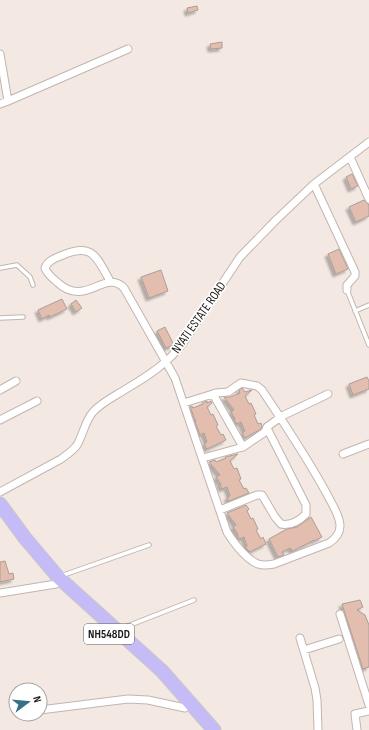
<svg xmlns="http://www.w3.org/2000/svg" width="369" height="730" font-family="'Sofia Sans Condensed',sans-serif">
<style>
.building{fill:#e3bdad;stroke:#aa9e99;filter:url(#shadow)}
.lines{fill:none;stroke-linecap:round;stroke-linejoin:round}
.lane-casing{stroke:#c1b5b0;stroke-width:5.5}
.street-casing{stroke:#c1b5b0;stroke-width:9}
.highway-casing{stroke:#c9c8c7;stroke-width:15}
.lane{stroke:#fff;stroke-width:3.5}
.street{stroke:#fff;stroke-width:7}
.highway{stroke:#c5bbf7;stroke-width:13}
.labels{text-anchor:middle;stroke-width:3.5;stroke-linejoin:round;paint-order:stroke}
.shield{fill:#fff;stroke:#615e5d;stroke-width:1}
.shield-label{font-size:12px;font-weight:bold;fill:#1d1917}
.street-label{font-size:13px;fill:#1d1917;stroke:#fff}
</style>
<defs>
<filter id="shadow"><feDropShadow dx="-3" dy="3" stdDeviation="1" flood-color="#0004"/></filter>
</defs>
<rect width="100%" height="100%" fill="#f4e8e2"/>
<path class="building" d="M197,6L198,10L188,13L187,8Z
M222,42V48L211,49L210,44Z
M352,174L358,186L351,189L346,177Z
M364,200L369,205V216L356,222L349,207Z
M339,249L348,269L336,274L328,254Z
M161,270L168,291L149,298L141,277Z
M62,299L67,309L50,317L49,315L42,319L38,310Z
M76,300L82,308L76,312L71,304Z
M165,327L174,345L166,348L157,331Z
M367,377L369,381V389L353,395L349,384Z
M242,388L245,392L252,390L245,396L249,404L251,403L256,414L254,415L258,424L261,423L262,426L261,429L245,438L242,433L245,431L241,422L237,424L234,420L235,419L231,412L234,410L224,397H230L240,393L239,390Z
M207,401V403L211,401L212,403L207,407L211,415L213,414L218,425L216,426L221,435L223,434L226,440L207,449L204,444L207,442L204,433L200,435L195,422L196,421L194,418L190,406H192L193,408L203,404L202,403Z
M238,454L230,461L234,469L237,468L241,479L239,480L244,489L246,488L249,493L229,501L227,498L230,496L227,487L222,489L220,485L221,484L216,477L220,475L209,462L215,460L216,462L226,458L225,457Z
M246,505L249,509L247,511L251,519L253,518L258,529L256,530L261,539L263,537L266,544L250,552L245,547L247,546L244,537L239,539L237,534H238L233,527L236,525L227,513Z
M311,517L322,537L314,541V540L293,551L290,548L282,552L284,555L278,557L269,539L287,529L297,527Z
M5,561L9,574L13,573L14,579L0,582V562Z
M360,600L363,607L357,610L365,615L369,625V667L363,669L342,604Z"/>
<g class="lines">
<g class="lane-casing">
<path id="lane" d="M0,268L17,265L30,277L33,285
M347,290L369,345
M355,311L369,305
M0,318L23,317
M61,576L149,545
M120,629L194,600"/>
</g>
<g class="street-casing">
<path id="street" d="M0,54L8,101L0,104
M8,101L128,49
M350,157L369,199
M314,184L355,272V276L347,285V290
M110,281C97,258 93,242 63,255C56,258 48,260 45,268C47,274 52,278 57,282C85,309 105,268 124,288L175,378L227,532C234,543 246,559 258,564C264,566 269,565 274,564L329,543C335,539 340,534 340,526C340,516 333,506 329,498C309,460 285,425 262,390L257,386L241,383L228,392L216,393L184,403
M0,390L16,381
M213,394L243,447
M0,420L37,401
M343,454L369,444
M203,458L243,447L265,432L267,427L282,416L328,394
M0,492L61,459C66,455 73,451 77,445C83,435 85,421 93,412C102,402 115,396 126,389C148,376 168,363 183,343L240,257L276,220L314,184L369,142
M220,510L257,495H262L275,517L281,524C291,526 299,521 306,514V505L267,428
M0,593L56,584
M340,614L369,705
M300,638L315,688L317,700L318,730
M304,650L339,639
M40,710L128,699L148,700L185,708
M357,730L355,714L369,711"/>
</g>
<g class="highway-casing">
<path id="highway" d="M0,504L25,538L58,577L162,671L214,730"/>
</g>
<use href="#lane" class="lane"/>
<use href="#street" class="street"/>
<use href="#highway" class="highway"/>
</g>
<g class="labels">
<rect class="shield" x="84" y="624" width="50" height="20" rx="3"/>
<g class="shield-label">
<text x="109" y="638">NH548DD</text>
</g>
<g class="street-label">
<text transform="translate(198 317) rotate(-55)" y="5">NYATI ESTATE ROAD</text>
</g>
</g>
<g transform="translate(28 702) rotate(74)"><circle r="19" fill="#ffffff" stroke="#a5a3a2"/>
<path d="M0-3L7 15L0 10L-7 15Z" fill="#357088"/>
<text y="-6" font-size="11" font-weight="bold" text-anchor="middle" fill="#1d1917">N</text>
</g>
</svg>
